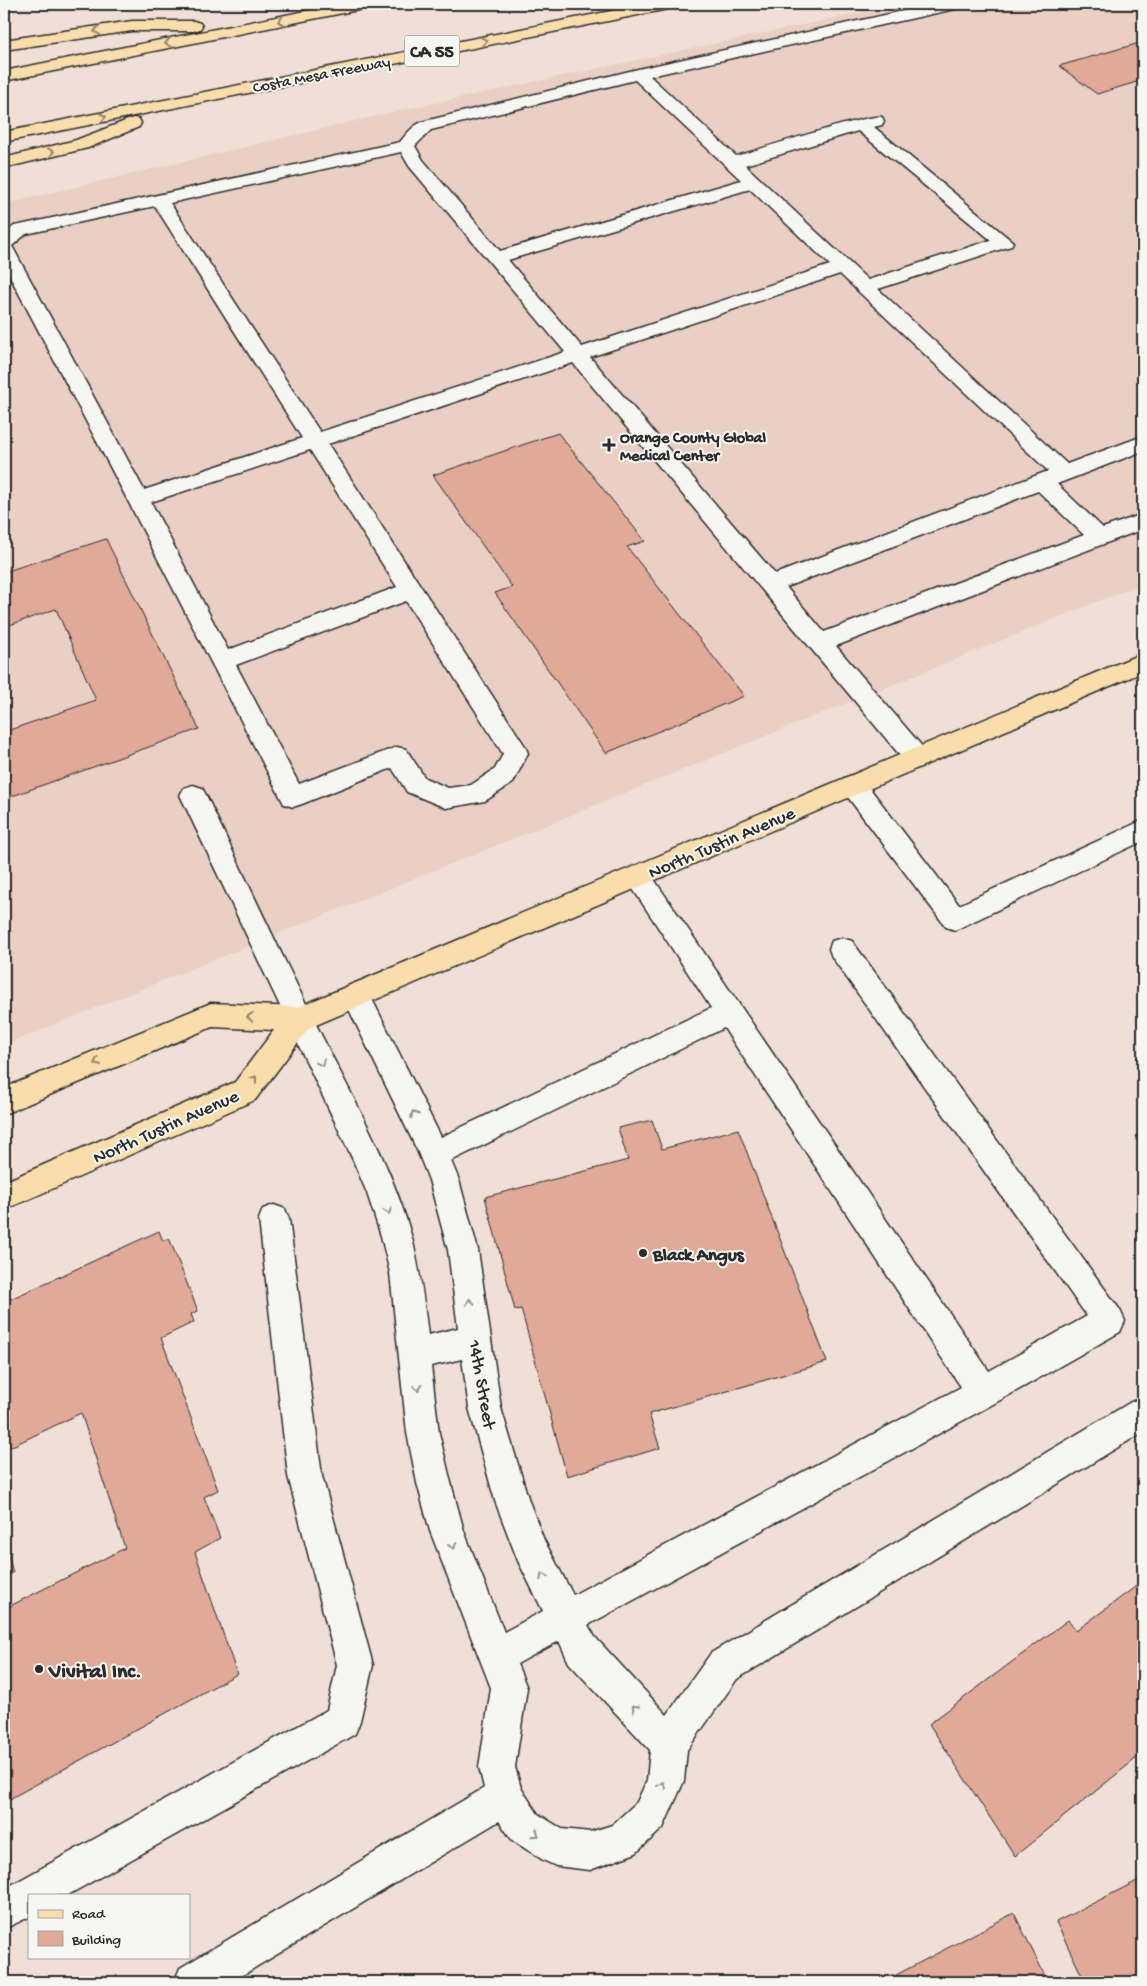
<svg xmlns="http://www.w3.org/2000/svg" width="1147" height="1986" font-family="'Gochi Hand',sans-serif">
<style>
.built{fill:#eacfc4}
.building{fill:#e0a998;stroke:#2b2b2b}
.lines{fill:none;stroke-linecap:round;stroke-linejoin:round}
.minor-casing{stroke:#2b2b2b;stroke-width:3}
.major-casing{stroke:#2b2b2b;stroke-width:3}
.highway-casing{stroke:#2b2b2b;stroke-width:3}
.minor{fill:#f6f6f2;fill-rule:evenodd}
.major{fill:#f9deab;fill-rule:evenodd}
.highway{fill:#f9deab;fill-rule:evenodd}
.oneway{stroke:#92846b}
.oneway2{stroke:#90908e}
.poi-dot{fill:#2b2b2b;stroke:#f6f6f2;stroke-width:2}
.labels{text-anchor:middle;stroke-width:4;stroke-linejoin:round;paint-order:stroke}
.far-street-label{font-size:16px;fill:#2b2b2b;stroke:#f6f6f2}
.far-poi-label{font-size:16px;font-weight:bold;fill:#2b2b2b;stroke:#f6f6f2;text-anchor:start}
.shield{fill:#f6f6f2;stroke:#686867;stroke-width:1}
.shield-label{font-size:18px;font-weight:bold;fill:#2b2b2b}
.street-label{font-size:19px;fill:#2b2b2b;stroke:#f6f6f2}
.poi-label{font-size:19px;font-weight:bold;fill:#2b2b2b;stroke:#f6f6f2;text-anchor:start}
.near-poi-label{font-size:22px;font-weight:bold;fill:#2b2b2b;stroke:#f6f6f2;text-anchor:start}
</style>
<rect width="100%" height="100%" fill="#efdfd7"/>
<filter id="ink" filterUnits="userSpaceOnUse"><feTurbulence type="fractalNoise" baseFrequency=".02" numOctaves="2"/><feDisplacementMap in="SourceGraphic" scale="10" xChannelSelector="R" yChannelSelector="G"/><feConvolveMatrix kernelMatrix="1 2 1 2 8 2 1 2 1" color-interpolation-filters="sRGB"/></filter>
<g filter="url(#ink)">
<path class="built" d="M902,4H1143V583L4,1045V204L393,112Z"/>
<path class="building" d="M1143,42V80L1097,94L1059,66Z
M558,433L645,541L627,547L744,696L606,753L495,593L512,587L433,475Z
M106,539L199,729L4,799V732L96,700L56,609L4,627V572Z
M652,1120L662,1149L738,1129L827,1362L649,1414L660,1448L567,1476L521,1309L515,1310L485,1197L628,1160L618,1128Z
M159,1231L163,1241L169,1238L198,1311L191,1314L194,1322L161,1338L218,1490L204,1497L220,1538L195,1552L237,1674L4,1802V1609L125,1548L81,1413L4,1450V1302Z
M4,1539L13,1573L4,1577Z
M1143,1581V1753L1015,1856L929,1724L1068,1620L1076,1631Z
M1143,1878V1982H1085L1056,1922Z
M1014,1913L1048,1982H899L896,1975Z"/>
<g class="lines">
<g class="minor-casing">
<path id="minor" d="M935,4H963L960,7L955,9L650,76L736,156C759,150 867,114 882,117L884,121L882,125L874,127L1013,242L1011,246L878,289L1067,464L1143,436V451L1057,484L1103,528L1143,514V529L836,646L926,751L929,758L926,765L917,767L908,765L573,363L328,444L525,746L528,753L513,783L485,801L446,808L407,792L392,768L302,804L293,807L284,804L127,499L4,265V235L14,226L20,225L400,142C407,133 414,124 425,121L638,69ZM635,80L741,180L500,251L423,160L415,146L431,130ZM858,131L991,240L868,280L745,165ZM401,152L409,166L565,352L320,432L170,203ZM750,189L830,265L582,347L508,260ZM155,206L302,438L144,490L12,246L26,234ZM840,274L1048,471L775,574L590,357ZM310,450L397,587L228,650L151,502ZM1038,491L1084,535L824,632L786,587ZM406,601L503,754L495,769L471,785L448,788L425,778L406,749L397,747L299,784L236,665Z
M853,775L862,778L959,905L1143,820V841L955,930L946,927L844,792L841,785L844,778Z
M193,785L202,788L206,795C240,867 274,939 309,1010C345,1085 390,1158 412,1238C420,1270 424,1302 428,1335L458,1328L448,1250L429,1180L417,1150L342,995L346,987L356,983L366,987L441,1137L711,1008L629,883L625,876L629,869L638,865L647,869L989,1371L1087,1316L832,957L829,949L832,941L842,938L852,941L1120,1310L1125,1321L1120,1332L995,1403L588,1625L595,1637L667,1715L711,1653L1131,1402L1143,1398V1432L737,1679L687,1750L684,1781L663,1828L636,1853L590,1870L556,1866L543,1860L512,1840L499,1821L231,1982H174L180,1968L484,1788L479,1767L491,1688L430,1531L417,1483L407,1433L390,1273L381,1236L367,1193L353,1160L180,795L184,788ZM724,1028L961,1387L573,1595L544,1540L529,1501L501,1408L478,1250L459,1180L451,1161ZM462,1359L469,1408L495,1501L518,1561L543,1611L504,1632L464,1531L451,1483L439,1433L431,1366ZM559,1641L569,1663L650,1750L647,1780L637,1802L612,1825L590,1832L562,1829L538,1814L521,1788L515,1767L527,1688L517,1664Z
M274,1205L285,1209L289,1219L322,1476L373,1665L360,1721L355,1734L68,1895H29V1917L4,1929V1889L327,1710L337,1665L288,1476L259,1219L263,1209Z"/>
</g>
<g class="major-casing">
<path id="major" d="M1143,653V672L309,1028L255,1100L4,1210V1182L235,1082L274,1030L212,1027L4,1114V1088L211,1003L298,1007Z"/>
</g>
<g class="highway-casing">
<path id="highway" d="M341,4H371L368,7L363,9L4,81V71Z
M646,4H676L673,7L668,9L4,142V132Z
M132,21H194L200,23L202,26L200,29L194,31H132L4,50V40Z
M133,118L139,119L141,123L139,127L88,148L4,168V158L76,140Z"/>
</g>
<use href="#minor" class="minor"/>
<use href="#major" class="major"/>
<use href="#highway" class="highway"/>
</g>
<defs><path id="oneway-chevron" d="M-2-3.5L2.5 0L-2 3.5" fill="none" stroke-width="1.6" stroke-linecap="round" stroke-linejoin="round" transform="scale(1.25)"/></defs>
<g class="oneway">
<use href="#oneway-chevron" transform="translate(281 21) rotate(168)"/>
<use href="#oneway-chevron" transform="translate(97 31) rotate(172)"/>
<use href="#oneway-chevron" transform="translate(484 41) rotate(-11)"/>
<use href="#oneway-chevron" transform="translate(168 43) rotate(169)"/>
<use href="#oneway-chevron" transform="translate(103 117) rotate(-12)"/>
<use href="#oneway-chevron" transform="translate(51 152) rotate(-13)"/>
<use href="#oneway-chevron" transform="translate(250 1017) rotate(-177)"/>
<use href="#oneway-chevron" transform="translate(97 1062) rotate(157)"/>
<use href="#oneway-chevron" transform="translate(254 1079) rotate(-53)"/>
</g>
<g class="oneway2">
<use href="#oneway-chevron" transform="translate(321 1063) rotate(64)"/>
<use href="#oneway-chevron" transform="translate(414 1114) rotate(-116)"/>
<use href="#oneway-chevron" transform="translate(388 1211) rotate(72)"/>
<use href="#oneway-chevron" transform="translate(470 1302) rotate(-98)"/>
<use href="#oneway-chevron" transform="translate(418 1388) rotate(83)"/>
<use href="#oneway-chevron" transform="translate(453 1546) rotate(70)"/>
<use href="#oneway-chevron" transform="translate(543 1576) rotate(-117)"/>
<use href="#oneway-chevron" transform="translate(635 1708) rotate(-133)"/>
<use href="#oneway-chevron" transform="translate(662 1785) rotate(-71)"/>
<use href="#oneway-chevron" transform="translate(536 1834) rotate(33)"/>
</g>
</g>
<g class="poi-dot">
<path d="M606.5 437.5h5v5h5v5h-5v5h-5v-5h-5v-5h5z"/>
<circle cx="643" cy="1253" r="5"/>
<circle cx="39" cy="1669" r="5"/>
</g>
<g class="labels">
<g class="far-street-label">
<text transform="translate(321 73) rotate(-11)" y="6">Costa Mesa Freeway</text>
</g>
<g class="far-poi-label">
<text x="620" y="442">Orange County Global<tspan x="620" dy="18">Medical Center</tspan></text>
</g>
<rect class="shield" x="404.5" y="35.5" width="55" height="31" rx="4"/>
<g class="shield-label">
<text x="432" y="57">CA 55</text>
</g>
<g class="street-label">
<text transform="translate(721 841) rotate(-23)" y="7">North Tustin Avenue</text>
<text transform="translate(165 1125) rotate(-24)" y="7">North Tustin Avenue</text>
<text transform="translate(484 1384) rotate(80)" y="7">14th Street</text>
</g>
<g class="poi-label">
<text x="653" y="1260">Black Angus</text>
</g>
<g class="near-poi-label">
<text x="49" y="1677">Vivital Inc.</text>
</g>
</g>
<rect width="1147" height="1986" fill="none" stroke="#f6f6f2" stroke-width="20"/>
<rect x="10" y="10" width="1127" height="1966" fill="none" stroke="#2b2b2b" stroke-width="2" filter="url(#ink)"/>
<rect x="28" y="1894" width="162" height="65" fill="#f6f6f2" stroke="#a5a5a2"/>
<rect x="38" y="1910" width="25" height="8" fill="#f9deab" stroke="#a5a5a2"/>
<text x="72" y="1918" font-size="15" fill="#2b2b2b">Road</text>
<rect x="38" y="1931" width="25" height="15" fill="#e0a998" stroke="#a5a5a2"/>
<text x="72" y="1944" font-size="15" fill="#2b2b2b">Building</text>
</svg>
